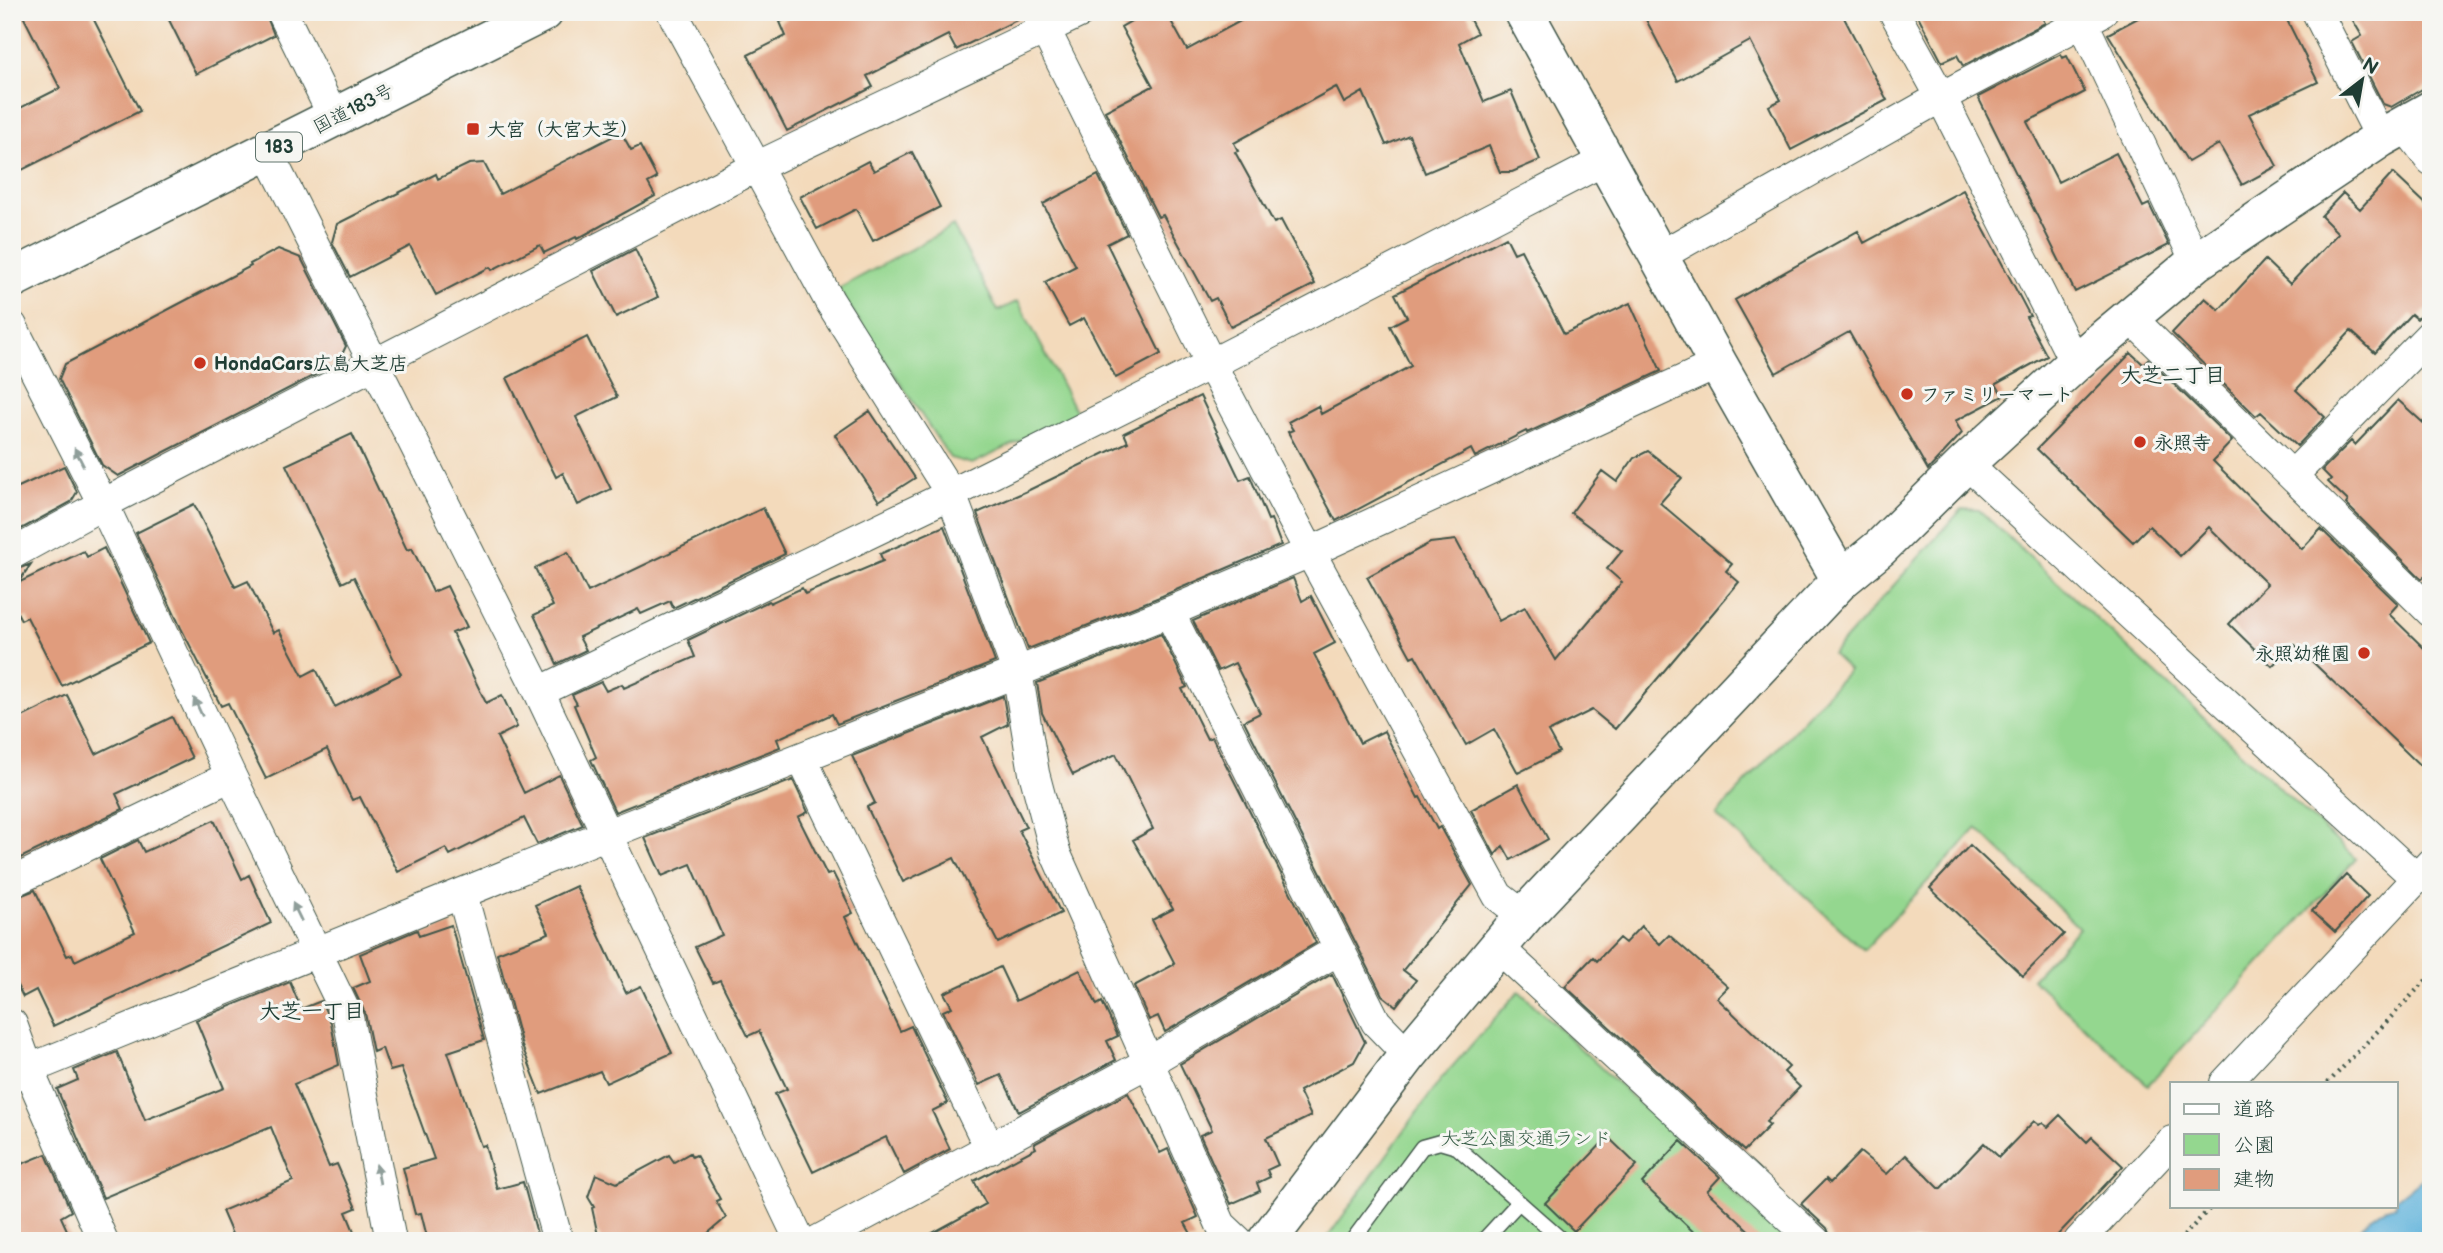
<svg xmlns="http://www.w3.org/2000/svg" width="2443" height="1253" font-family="'Balsamiq Sans','Klee One',sans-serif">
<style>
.green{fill:#94d78f;stroke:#5a8a62;stroke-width:2}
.water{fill:#5fb2db;stroke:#3f7888;stroke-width:2}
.building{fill:#e09c7d}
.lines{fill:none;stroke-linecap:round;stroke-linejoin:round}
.lane-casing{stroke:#3f5548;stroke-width:17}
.street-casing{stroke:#3f5548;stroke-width:32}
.secondary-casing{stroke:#3f5548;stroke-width:41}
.highway-casing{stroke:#3f5548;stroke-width:41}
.path{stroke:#3f5548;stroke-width:4.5;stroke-dasharray:2 5;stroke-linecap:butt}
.lane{stroke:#fff;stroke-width:14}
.street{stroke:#fff;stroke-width:30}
.secondary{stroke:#fff;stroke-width:38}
.highway{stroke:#fff;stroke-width:38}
.oneway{fill:#8f9e9a}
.poi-dot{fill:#c8321e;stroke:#f6f6f2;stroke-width:2.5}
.labels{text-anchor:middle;stroke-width:6;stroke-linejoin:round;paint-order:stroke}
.shield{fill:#f6f6f2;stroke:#60746d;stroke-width:2}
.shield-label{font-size:18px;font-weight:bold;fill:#1f3d34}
.street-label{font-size:19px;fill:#1f3d34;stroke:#f6f6f2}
.poi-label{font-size:19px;font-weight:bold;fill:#1f3d34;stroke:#f6f6f2;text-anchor:start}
.park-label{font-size:19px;fill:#365c46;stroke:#f6f6f2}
.neighbourhood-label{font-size:21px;font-weight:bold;fill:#1f3d34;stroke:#f6f6f2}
</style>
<rect width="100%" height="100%" fill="#f6f6f2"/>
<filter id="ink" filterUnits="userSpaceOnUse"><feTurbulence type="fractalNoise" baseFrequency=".0143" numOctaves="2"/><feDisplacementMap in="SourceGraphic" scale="14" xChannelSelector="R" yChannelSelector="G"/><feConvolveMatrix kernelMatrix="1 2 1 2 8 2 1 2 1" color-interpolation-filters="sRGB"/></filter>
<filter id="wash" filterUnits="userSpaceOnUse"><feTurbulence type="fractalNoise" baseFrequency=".00686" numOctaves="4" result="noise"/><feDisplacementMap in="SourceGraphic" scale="28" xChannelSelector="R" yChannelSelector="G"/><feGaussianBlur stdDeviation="1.57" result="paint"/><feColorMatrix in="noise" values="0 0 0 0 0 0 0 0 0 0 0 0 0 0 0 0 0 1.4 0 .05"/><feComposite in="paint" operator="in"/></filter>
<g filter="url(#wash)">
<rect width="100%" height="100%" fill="#f3dabb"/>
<path class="green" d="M953,226L998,311L1018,301L1077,414L972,464L950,458L838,289Z
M1962,509L1979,510L2356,859L2148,1085L2032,979L2079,928L1977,828L1864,950L1716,815L1849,670L1832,654Z
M1519,991L1786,1241H1325L1442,1078Z"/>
<path class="water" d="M2431,1171V1241H2349C2361,1228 2378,1206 2396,1206V1199Z"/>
<g id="blocks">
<path class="building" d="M21,12H90L140,111L12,175V112L60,88Z
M165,12H265L274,35L196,74Z
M800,12H1020L1021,18L956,50L948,35L867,76L873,87L787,131L748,55L786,36L780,22Z
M1147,12H1166L1187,50L1257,12H1466L1477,33L1459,43L1484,102L1511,91L1540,160L1512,172H1500L1489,146L1425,173L1409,135L1386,145L1363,92L1344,103L1336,87L1234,143L1238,151L1235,152L1274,223L1281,220L1315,284L1231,327L1216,298L1210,301L1163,215L1158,217L1105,111L1153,86L1121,27Z
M1642,12H1841L1887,100L1791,150L1769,106L1781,100L1750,41L1678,81Z
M1916,12H2039L2045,23L1963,66L1957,55L1942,62Z
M2149,12H2283L2318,82L2249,114L2277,166L2242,185L2219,144L2188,162L2108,34Z
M2348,12H2431V84L2391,107L2383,104L2352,42L2362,36Z
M2061,54L2063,58L2067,56L2085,92L2027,122L2058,182L2116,153L2143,207L2149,204L2169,245L2075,292L1978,97Z
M621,132L631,150L640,146L657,178L648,183L655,196L577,239L576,237L544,253L540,245L492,270L490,267L436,295L410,246L350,277L332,242L337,224L436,174L438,179L469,164L484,163L500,194Z
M912,152L940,207L873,241L856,209L817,229L800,197L868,161L874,171Z
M2393,173L2431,209V305L2417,319L2411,314L2375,353L2351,331L2296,390L2325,417L2297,446L2261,412L2256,416L2172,333L2205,298L2219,310L2265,260L2290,284L2338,233L2321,216L2343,193L2360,209Z
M1098,175L1127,234L1107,244L1161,354L1116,378L1084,318L1069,326L1045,282L1076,266L1043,204Z
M1963,190L2030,316L2026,317L2047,356L1996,384L2003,396L1955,421L1962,433L1928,470L1849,332L1776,373L1735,300L1858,231L1864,243Z
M1506,237L1514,253L1521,250L1564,334L1630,303L1661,371L1527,433L1526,431L1475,457L1471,449L1336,521L1288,432L1293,430L1288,422L1318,406L1321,414L1411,366L1390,326L1407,317L1395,294Z
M278,249L301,258L346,346L338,363L118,476L102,465L59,379L65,364L251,266L250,264Z
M635,249L658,297L616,317L593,271Z
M587,337L617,397L576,417L611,489L578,505L563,473L556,477L507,378Z
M2131,353L2143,364L2148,359L2232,441L2213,461L2302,549L2321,529L2398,604L2389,614L2431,655V776L2294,644L2272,666L2229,624L2267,584L2209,527L2180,556L2149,526L2133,542L2037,449Z
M1200,396L1240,480L1250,476L1268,520L1271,519L1281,545L1162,596L1028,649L977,513L1027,491L1128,442L1124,433Z
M2398,400L2431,430V570L2422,579L2346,504L2348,501L2328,482L2331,479L2322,470L2351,441L2355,445Z
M870,411L915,478L879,501L835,435Z
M352,434L407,550L412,548L433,592L447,586L467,627L452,633L486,703L502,695L517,727L497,737L524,793L559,775L583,825L537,844L524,818L450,855L446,848L398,872L360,797L352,800L327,749L266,779L228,703L221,706L181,628L136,533L194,504L235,587L248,581L273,633L279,630L303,676L316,669L335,707L401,674L354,577L342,583L286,465Z
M1648,451L1682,478L1660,503L1732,564L1726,571L1739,582L1615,729L1592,710L1548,732L1559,752L1518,773L1494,729L1466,745L1415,655L1411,657L1367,577L1430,543L1456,540L1499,621L1525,607L1556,660L1622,582L1607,569L1622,551L1571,513L1602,471L1617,482L1634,458Z
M64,466L77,492L71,502L12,534V490Z
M763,508L785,554L673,608L670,601L641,614L638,609L579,637L586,650L557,664L534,615L553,606L535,568L568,552L588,592Z
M944,526L995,662L837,724L832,714L777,739L780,747L615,812L591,760L596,757L574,705L577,704L572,695L601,682L606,691L622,684L624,688L695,657L688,640L769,601L770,603L802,588L805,594L883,561L880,554Z
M104,548L149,643L62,686L27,617L21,620L12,602V571L31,564L18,583L84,551L87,557Z
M1293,578L1302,601L1311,596L1335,643L1314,654L1360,743L1384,731L1418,798L1420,797L1437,829L1440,827L1472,885L1403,970L1416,980L1396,1006L1382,995L1244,721L1260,713L1235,663L1218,671L1193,621Z
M1161,634L1187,687L1182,689L1207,739L1212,737L1316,943L1165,1032L1158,1016L1149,1020L1134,986L1175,964L1152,920L1173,909L1133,840L1153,829L1116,754L1073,775L1042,713L1037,683Z
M67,695L96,754L172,717L192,758L116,794L123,809L12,862V722Z
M1003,696L1008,724L982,737L1026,827L1019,830L1061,913L998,943L954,858L903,882L867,807L875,803L852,756Z
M793,780L808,812L798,817L827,875L833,873L853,913L845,917L900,1031L911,1026L948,1103L932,1111L950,1149L904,1174L886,1137L813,1172L775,1094L787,1089L759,1031L748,1036L720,980L713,983L695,947L722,935L691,864L662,876L645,838Z
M1518,784L1548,839L1511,860L1503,846L1495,855L1471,810Z
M214,820L242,879L249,875L271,923L53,1026L36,990L23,997L12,976V899L35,890L67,956L72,954L75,961L135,932L100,859L138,840L144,852Z
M1970,845L2064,934L2023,976L1930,888Z
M2346,875L2368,896L2335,932L2312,911Z
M576,886L626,993L641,986L672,1053L606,1083L600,1071L541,1094L522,1046L497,953L549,933L535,905Z
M451,925L484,1040L448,1052L481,1146L485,1145L497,1189L523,1182L539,1241H428L421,1213L415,1214L403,1168L434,1159L401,1068L390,1071L382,1048L373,1052L365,1013L353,988L370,981L360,954L417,930L419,936Z
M1641,926L1660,944L1669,935L1728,987L1717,998L1789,1067L1784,1072L1800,1087L1766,1122L1770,1125L1744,1151L1565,986L1593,957L1597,961L1619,938L1625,943Z
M1000,967L1016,1001L1080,970L1097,1005L1102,1002L1118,1036L1107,1041L1116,1060L1019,1112L1001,1075L979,1085L943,1011L952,1007L944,993Z
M1332,974L1365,1042L1354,1062L1299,1091L1311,1116L1266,1138L1278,1165L1267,1170L1270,1177L1257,1183L1260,1191L1231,1204L1200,1135L1212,1130L1180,1064Z
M290,982L301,1009L321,1001L331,1023L339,1065L294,1084L329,1167L337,1164L356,1208L346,1212L358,1241H235L222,1211L293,1181L271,1127L103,1198L57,1089L78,1080L74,1070L117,1052L145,1120L224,1088L196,1020Z
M1128,1093L1160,1153L1168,1149L1198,1217L1185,1223L1195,1241H918L986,1204L974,1181L1036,1148L1034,1144Z
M2060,1115L2087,1142L2092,1137L2123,1166L2052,1241H1832L1827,1228L1801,1204L1826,1179L1830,1183L1860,1152L1887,1174L1906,1155L1940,1189L1984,1143L1999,1157L2034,1121L2039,1125L2042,1123L2048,1127Z
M1608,1137L1637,1165L1574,1231L1545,1203Z
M1681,1141L1720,1177L1707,1191L1760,1241H1703L1642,1183Z
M690,1153L692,1157L696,1155L720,1199L716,1201L726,1218L707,1234L693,1241H602L597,1231L592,1208L594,1207L588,1197L596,1174L617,1183L669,1155L674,1162Z
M46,1154L71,1211L61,1217L72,1241H12V1168Z"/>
</g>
</g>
<g filter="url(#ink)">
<use href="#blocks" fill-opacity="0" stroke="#3f5548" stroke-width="2"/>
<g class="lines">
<g class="lane-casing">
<path id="lane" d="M1352,1241L1422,1147L1440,1142L1457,1147L1563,1241
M1483,1241L1519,1202"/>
</g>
<g class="street-casing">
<path id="street" d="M282,12L334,118
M672,12L829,300L951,494L1017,671L1034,773L1055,852L1221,1225L1238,1241
M1894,12L1941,97L2075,363
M2078,12L2196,262
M2317,12L2381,138
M1037,13L1211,364L1310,552L1498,896L1524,916
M2404,125L2431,160
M268,153L539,692L800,1241
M1658,257L1941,97L2102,12
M2129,316L2431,612
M12,326L103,504L231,776L348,1017L391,1241
M1966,463L2416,878
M2293,475L2431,334
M12,554L103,504L756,167L1081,12
M1169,612L1376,1022L1408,1055
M539,692L951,494L1211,364L1605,160
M802,759L990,1149
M12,882L231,776
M462,894L558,1241
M1498,947L1815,1241
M12,1024L29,1071L103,1241
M12,1076L605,835L1169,612L1310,552L1718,364
M2225,1083L2431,863
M817,1241L1149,1062L1338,950
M2079,1241L2172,1141"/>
</g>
<g class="secondary-casing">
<path id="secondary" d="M1524,12L1718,364L1841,580
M1267,1241L1408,1055L1524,916L1841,580L1880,548L1966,463L2075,363L2196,262L2381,138L2431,110"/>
</g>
<g class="highway-casing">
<path id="highway" d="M12,279L544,12"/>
</g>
<path class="path" d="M2328,1083L2431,975
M2179,1241L2212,1206"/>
<use href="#lane" class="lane"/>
<use href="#street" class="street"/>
<use href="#secondary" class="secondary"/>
<use href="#highway" class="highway"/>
</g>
<defs><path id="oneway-solid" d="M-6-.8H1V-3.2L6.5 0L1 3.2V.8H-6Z" transform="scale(1.75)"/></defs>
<g class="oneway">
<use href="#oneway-solid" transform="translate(79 457) rotate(-117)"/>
<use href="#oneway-solid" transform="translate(198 707) rotate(-115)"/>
<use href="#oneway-solid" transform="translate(297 912) rotate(-116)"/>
<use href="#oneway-solid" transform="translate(378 1174) rotate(-101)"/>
</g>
</g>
<g class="poi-dot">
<rect x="466" y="122" width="14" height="14" rx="3.5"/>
<circle cx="200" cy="363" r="7"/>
<circle cx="1907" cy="394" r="7"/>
<circle cx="2140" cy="442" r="7"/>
<circle cx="2364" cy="653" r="7"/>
</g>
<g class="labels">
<rect class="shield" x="256" y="132.5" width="46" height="29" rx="5"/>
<g class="shield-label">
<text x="279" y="153">183</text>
</g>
<g class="street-label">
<text transform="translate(353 108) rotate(-27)" y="7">国道183号</text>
</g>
<g class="poi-label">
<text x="487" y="136">大宮（大宮大芝）</text>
<text x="214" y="370">HondaCars広島大芝店</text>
<text x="1921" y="401">ファミリーマート</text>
<text x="2154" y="449">永照寺</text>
<text x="2350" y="660" text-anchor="end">永照幼稚園</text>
</g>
<g class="park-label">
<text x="1526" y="1145">大芝公園交通ランド</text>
</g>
<g class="neighbourhood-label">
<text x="2173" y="382">大芝二丁目</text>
<text x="312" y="1018">大芝一丁目</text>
</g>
</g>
<rect width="2443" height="1253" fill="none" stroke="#f6f6f2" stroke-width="42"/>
<rect x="2170" y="1082" width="228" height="126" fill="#f6f6f2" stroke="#a0aca6" stroke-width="2"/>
<rect x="2184" y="1104" width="35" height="10" fill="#ffffff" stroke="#a0aca6" stroke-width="2"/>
<text x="2233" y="1116" font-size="21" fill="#1f3d34">道路</text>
<rect x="2184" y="1134" width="35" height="21" fill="#94d78f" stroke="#a0aca6" stroke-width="2"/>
<text x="2233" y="1152" font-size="21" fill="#1f3d34">公園</text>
<rect x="2184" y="1169" width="35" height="21" fill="#e09c7d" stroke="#a0aca6" stroke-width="2"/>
<text x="2233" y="1186" font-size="21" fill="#1f3d34">建物</text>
<g transform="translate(2362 80) rotate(31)" stroke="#f6f6f2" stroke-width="5" paint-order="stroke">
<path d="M0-5L12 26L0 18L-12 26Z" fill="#1f3d34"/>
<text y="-10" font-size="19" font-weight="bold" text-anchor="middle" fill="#1f3d34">N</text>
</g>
</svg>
